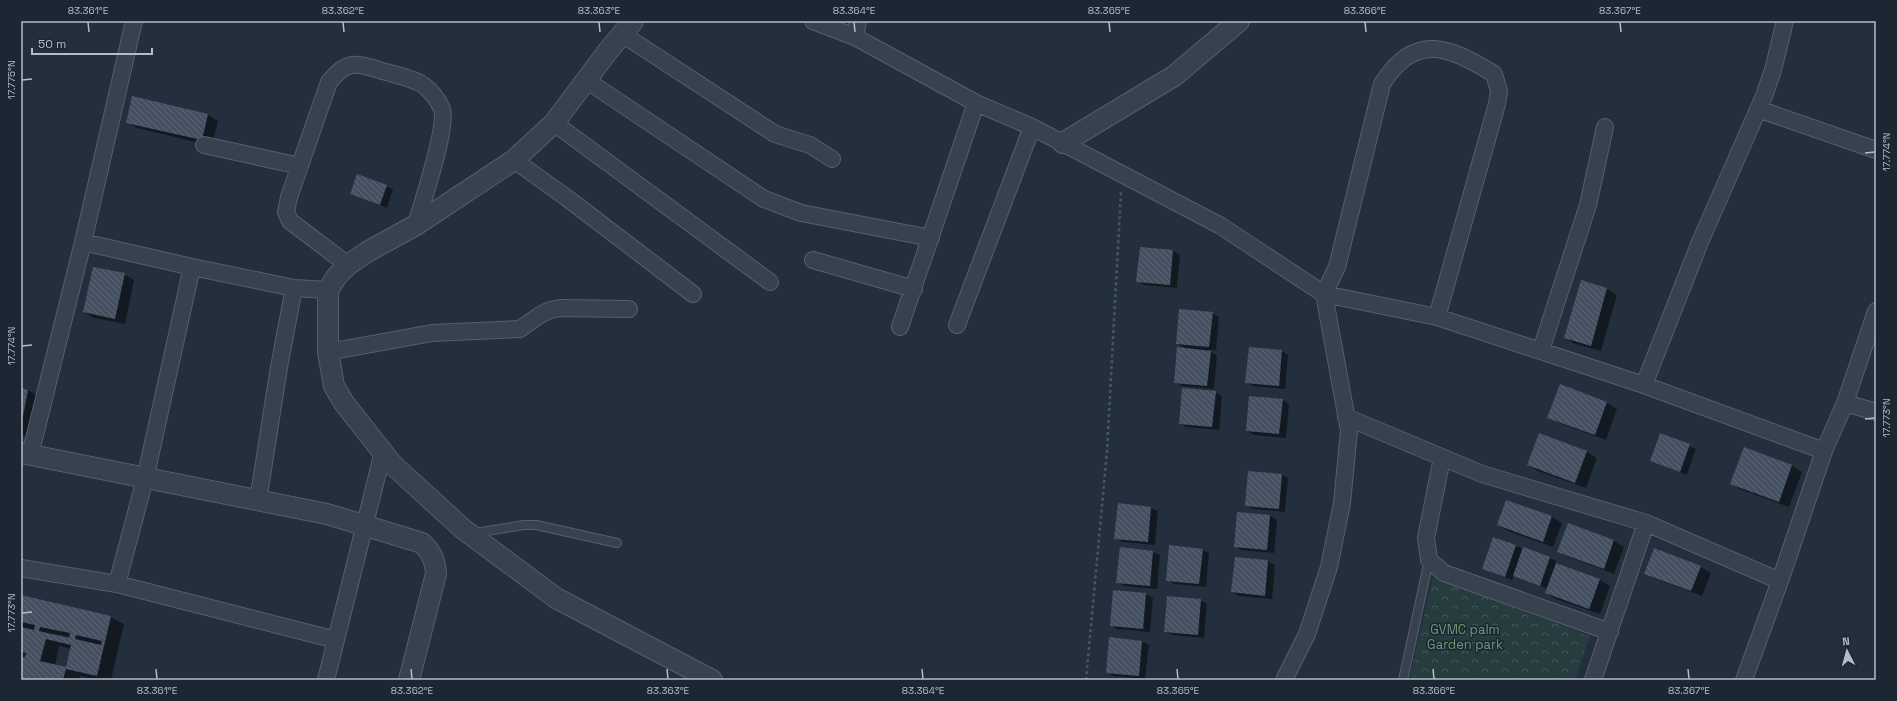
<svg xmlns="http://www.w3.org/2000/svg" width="1897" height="701" font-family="'Space Grotesk',sans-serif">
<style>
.forest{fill:url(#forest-crowns)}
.shadow{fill:#0007;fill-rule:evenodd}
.building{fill:url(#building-back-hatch);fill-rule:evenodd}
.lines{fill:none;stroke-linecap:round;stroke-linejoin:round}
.service-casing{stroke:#565f6c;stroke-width:10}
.minor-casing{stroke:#565f6c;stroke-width:18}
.tertiary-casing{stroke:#565f6c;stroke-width:22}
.path{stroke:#44595c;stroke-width:2.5;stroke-dasharray:3 3;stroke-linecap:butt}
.service{stroke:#38414e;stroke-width:8}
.minor{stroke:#38414e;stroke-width:16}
.tertiary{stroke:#38414e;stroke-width:20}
.ticks{fill:none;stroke:#b4bcc9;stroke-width:1.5}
.labels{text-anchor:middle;stroke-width:3;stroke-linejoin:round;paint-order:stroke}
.park-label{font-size:13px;fill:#6b9a76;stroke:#1d2633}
.neatline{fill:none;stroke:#b4bcc9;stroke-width:1.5}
.ticks-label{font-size:10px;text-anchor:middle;fill:#b4bcc9}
</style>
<defs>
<pattern id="forest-crowns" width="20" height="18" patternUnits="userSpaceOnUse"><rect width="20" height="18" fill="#263c3f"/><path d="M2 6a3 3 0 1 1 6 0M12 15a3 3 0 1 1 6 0" fill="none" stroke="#435659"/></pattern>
<pattern id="building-back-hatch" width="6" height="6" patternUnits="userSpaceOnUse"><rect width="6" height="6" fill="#455162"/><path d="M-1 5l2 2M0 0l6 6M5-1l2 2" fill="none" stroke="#5d6877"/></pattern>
</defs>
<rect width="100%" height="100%" fill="#242f3e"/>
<path class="forest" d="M1433,577L1590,636L1575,680H1409Z"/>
<path class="shadow" d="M208,115L218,121L212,146L137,128L127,122Z
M358,176L393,189L387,208L351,194Z
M1141,248L1173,251L1180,255L1177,288L1144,285L1138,281Z
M124,274L134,280L125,324L94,318L84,312Z
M1582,281L1607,289L1617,295L1601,351L1575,344L1565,338Z
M1212,313L1219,317L1216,350H1207L1217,355L1214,389L1182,386L1175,382L1187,349L1177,344Z
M1282,351L1288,355L1285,389L1253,386L1246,382Z
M1560,386L1607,403L1617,409L1606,440L1559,423L1549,417Z
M21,389L28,390L38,396L30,437L21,436Z
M1215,392L1222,396L1219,430L1186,427L1180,423Z
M1283,400L1289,404L1286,438L1254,435L1247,431Z
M1540,435L1587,452L1597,458L1586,488L1538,471L1528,465Z
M1661,435L1696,449L1687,475L1651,460Z
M1745,449L1792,466L1802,472L1789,507L1742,490L1732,484Z
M1282,475L1288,478L1285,512L1253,509L1246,506Z
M1507,501L1552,517L1562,523L1553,547L1508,531L1498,525Z
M1119,505L1151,508L1158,511L1155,545L1122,542L1116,538Z
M1238,513L1270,516L1277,520L1274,553L1241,550L1235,546Z
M1568,524L1614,541L1624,547L1614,574L1569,557L1559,551Z
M1494,538L1550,558L1556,561V564L1600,580L1610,586L1600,614L1556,599L1546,593L1548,589L1514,576L1512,580L1483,569Z
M1121,549L1153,552L1160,555L1157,589L1124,586L1118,582Z
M1202,550L1209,553L1206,587L1174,584L1167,580Z
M1236,558L1268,561L1275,565L1272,599L1239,596L1232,592Z
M1701,567L1711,573L1702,596L1656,579L1646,573Z
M1114,591L1146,594L1153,598L1150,632L1117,629L1111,625Z
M21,596L111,617L124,624L111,680H98L80,676L79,680H21ZM54,634L70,637V639L53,636ZM59,646L72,649L67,668L55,666Z
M1201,600L1207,604L1204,638L1172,635L1165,631Z
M1142,641L1149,645L1145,679L1113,676L1107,672Z"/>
<path class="building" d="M132,96L208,114L202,140L126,123Z
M357,174L387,185L380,205L350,194Z
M1140,247L1173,250L1170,285L1136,282Z
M93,267L125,273L115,319L83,312Z
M1581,280L1607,288L1591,346L1564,338Z
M1179,309L1213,312L1209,347L1176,344Z
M1177,347L1211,351L1207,386L1174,383Z
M1249,347L1282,350L1279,386L1245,383Z
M1560,384L1607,402L1595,435L1547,418Z
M21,388L28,390L22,421H21Z
M1182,388L1216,391L1212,427L1179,424Z
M1249,396L1283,399L1279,434L1246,431Z
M1539,433L1587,451L1575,483L1527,465Z
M1660,433L1690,444L1680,472L1650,461Z
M1744,447L1792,465L1779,502L1730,484Z
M1248,471L1282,474L1279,509L1245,506Z
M1506,500L1552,516L1543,542L1497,525Z
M1118,503L1151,507L1148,542L1114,539Z
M1237,512L1270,515L1267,550L1234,547Z
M1568,523L1614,540L1604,569L1557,552Z
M1493,537L1516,545L1505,577L1482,569Z
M1169,545L1203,549L1199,584L1166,581Z
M1120,547L1153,551L1150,586L1116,583Z
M1523,547L1550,557L1540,586L1513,576Z
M1654,548L1701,566L1691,591L1644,574Z
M1235,557L1268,560L1265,596L1231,592Z
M1556,563L1600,579L1589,609L1545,593Z
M1113,590L1146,593L1143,629L1110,626Z
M21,595L111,616L97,676L66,669L63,680H21V657H25L26,653L21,652V627L34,630L35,625L21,622ZM40,627L70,633L69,638L39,631ZM76,635L102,641L101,645L75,639ZM46,639L71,645L66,667L40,661Z
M1167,596L1201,599L1198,635L1164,632Z
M1109,637L1142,641L1139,676L1106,673Z"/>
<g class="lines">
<g class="service-casing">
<path id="service" d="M475,533L524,525H536L617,543
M1403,680L1429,560"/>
</g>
<g class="minor-casing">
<path id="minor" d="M813,21L855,37L976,103L1032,127L1221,226L1324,294L1349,431L1342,503L1329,567L1307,634L1284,680
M622,34L775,134L810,145L832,159
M855,37L858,21
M586,80L764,199L801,213L931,238
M1758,109L1876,150
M554,123L770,282
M204,145L300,166
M514,160L567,198L693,294
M83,242L134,21
M813,260L914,289
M348,265L290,221L286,212L289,197L329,82C346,61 354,62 379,70C392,74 408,77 420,83C429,88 438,99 442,109C448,127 422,203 416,225
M1437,317L1497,104L1499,91L1494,74C1450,47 1415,31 1382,84L1337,267L1324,294L1437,317L1644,385L1824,451L1780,581
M957,325L1032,127
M900,327L976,103
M1541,350L1588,205L1605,127
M328,352L432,333L520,329L540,315L550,310L560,308L629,309
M1644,385L1700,242L1764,96L1773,70L1785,21
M1845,403L1876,412
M1346,417L1482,474L1646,523
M1824,451L1845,403L1876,311
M30,455L83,242L192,267L294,288
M1442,458L1426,538L1429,560L1444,573L1610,632
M258,501L279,367L294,288L328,290
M21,568L117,584L336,640
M117,584L145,479L192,267
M326,680L383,452
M1593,680L1646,523L1780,581L1744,680"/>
</g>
<g class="tertiary-casing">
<path id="tertiary" d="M633,21L608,51L554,123L514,160L416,225L367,252L348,265L337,276L328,290V352L334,386L344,403L392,464L463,529L556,598L712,680
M1063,143L1174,76L1239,21
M21,453L327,514L422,543C432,553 435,560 436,574L409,680"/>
</g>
<path class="path" d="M1086,680L1107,451L1121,191"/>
<use href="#service" class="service"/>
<use href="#minor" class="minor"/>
<use href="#tertiary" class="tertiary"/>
</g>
<path class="ticks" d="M88,22L89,32M343,22L344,32M599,22L600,32M854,22L855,32M1109,22L1110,32M1365,22L1366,32M1620,22L1621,32M22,80L32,79M1865,153L1875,152M22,346L32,345M1865,419L1875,418M22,613L32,612M156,669L157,679M411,669L412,679M667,669L668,679M922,669L923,679M1177,669L1178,679M1433,669L1434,679M1688,669L1689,679"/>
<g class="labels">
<g class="park-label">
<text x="1465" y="634">GVMC palm<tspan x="1465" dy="15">Garden park</tspan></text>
</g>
</g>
<rect width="1897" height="701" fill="none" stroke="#1d2633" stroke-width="44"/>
<g transform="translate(1847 651) rotate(354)" stroke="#1d2633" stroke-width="3" paint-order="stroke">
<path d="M0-3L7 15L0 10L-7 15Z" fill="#b4bcc9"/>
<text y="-6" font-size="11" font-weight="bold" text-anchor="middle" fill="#b4bcc9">N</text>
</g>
<path d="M32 48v6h120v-6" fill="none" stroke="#b4bcc9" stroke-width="2"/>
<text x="38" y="48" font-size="12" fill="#b4bcc9" stroke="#1d2633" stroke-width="3" paint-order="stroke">50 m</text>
<rect x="22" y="22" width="1853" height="657" class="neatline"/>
<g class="ticks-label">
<text x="88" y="14">83.361°E</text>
<text x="343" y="14">83.362°E</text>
<text x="599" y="14">83.363°E</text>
<text x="854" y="14">83.364°E</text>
<text x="1109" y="14">83.365°E</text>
<text x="1365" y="14">83.366°E</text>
<text x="1620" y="14">83.367°E</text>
<text transform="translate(11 80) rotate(-90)" y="4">17.775°N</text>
<text transform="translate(1886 152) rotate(-90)" y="4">17.774°N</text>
<text transform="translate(11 346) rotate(-90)" y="4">17.774°N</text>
<text transform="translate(1886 418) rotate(-90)" y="4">17.773°N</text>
<text transform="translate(11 613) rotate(-90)" y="4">17.773°N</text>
<text x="157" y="694">83.361°E</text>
<text x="412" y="694">83.362°E</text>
<text x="668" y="694">83.363°E</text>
<text x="923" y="694">83.364°E</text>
<text x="1178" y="694">83.365°E</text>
<text x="1434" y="694">83.366°E</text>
<text x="1689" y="694">83.367°E</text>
</g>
</svg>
